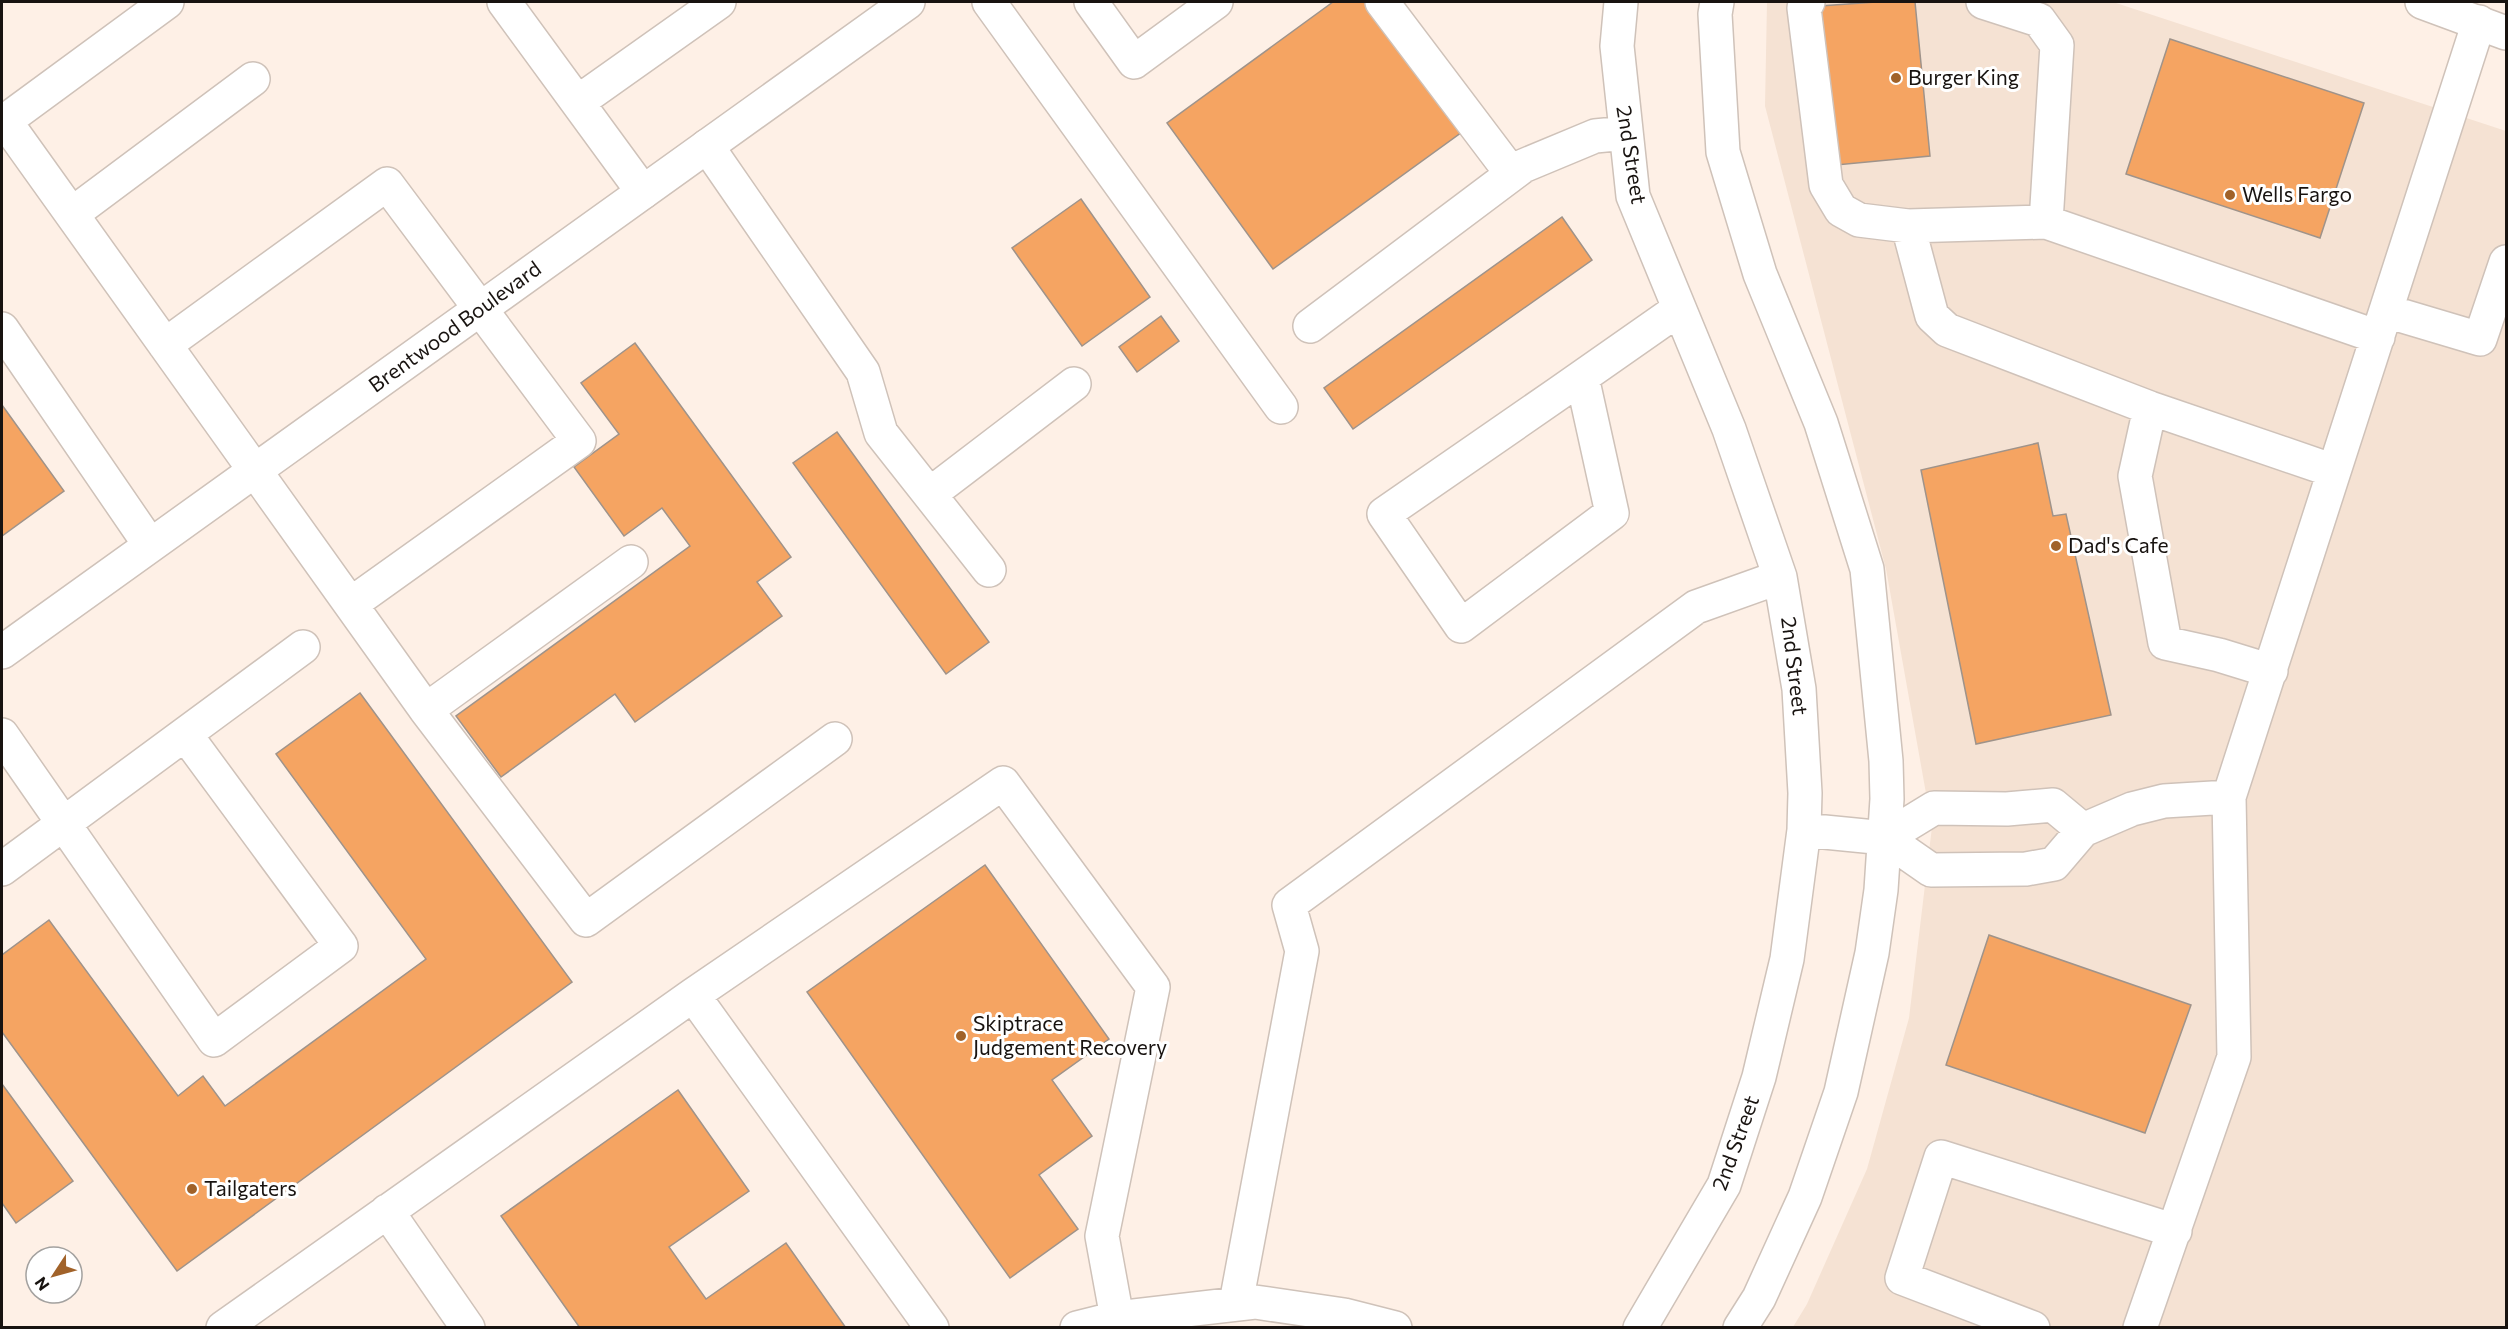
<svg xmlns="http://www.w3.org/2000/svg" width="2508" height="1329" font-family="Commissioner,sans-serif">
<style>
.built{fill:#f5e2d3}
.building{fill:#f5a462;stroke:#9f938a;stroke-width:1.5}
.lines{fill:none;stroke-linecap:round;stroke-linejoin:round}
.minor-casing{stroke:#cfc2b9;stroke-width:36}
.major-casing{stroke:#cfc2b9;stroke-width:36}
.minor{stroke:#fff;stroke-width:33}
.major{stroke:#fff;stroke-width:33}
.poi-dot{fill:#a16229;stroke:#fff;stroke-width:2}
.labels{text-anchor:middle;stroke-width:6;stroke-linejoin:round;paint-order:stroke}
.poi-label{font-size:21px;fill:#181310;stroke:#fff;text-anchor:start}
.street-label{font-size:21px;fill:#181310;stroke:#fff}
</style>
<rect width="100%" height="100%" fill="#fef0e6"/>
<path class="built" d="M1767,2H2113L2506,131V1327H1793L1807,1304L1867,1169L1909,1018L1932,827L1886,569L1765,106Z"/>
<path class="building" d="M1333,2H1367L1462,132L1273,269L1167,123Z
M1876,2H1915L1930,156L1836,165L1820,6Z
M2170,39L2364,103L2320,238L2126,174Z
M1081,199L1150,297L1082,346L1012,248Z
M1562,217L1592,260L1353,429L1324,388Z
M1161,316L1179,341L1137,372L1119,347Z
M635,343L791,557L757,582L782,616L635,722L615,694L501,777L456,716L690,546L662,508L624,536L574,467L619,434L581,383Z
M2,405L64,491L2,536Z
M837,432L989,642L946,674L793,463Z
M2038,443L2053,516L2066,514L2111,715L1976,744L1921,470Z
M360,693L572,982L177,1271L2,1032V955L49,920L178,1096L203,1076L225,1106L426,959L276,754Z
M985,865L1109,1039L1052,1080L1092,1136L1039,1175L1078,1229L1010,1278L807,992Z
M1989,935L2191,1005L2145,1133L1946,1065Z
M2,1084L73,1181L16,1223L2,1203Z
M678,1090L749,1191L669,1247L706,1299L786,1243L846,1328H580L501,1216Z"/>
<g class="lines">
<g class="minor-casing">
<path id="minor" d="M504,2L643,192
M989,2L1281,407
M1091,2L1134,62L1216,2
M1382,2L1512,174
M1621,2L1617,46L1633,196L1729,429L1780,577L1799,689L1805,793L1804,830L1787,959L1759,1077L1724,1185L1640,1328
M1717,2L1715,14L1723,152L1760,274L1821,423L1867,569L1886,761L1887,799L1881,890L1872,953L1841,1092L1805,1197L1759,1298L1740,1328
M1808,2L1804,8L1826,185L1841,210L1859,220L1908,226L2046,222
M1983,2L2039,20L2057,45L2046,222L2378,337
M578,102L719,2
M2,120L5,121L426,710L586,920L835,739
M5,121L167,2
M707,146L863,372L881,433L989,570
M72,214L253,79
M1908,226L1932,316L1947,330L2150,408L2334,471
M2386,311L2480,339L2506,262
M1310,326L1523,166L1595,136L1626,133
M2,329L150,545
M165,345L387,184L579,441L351,604
M1582,377L1612,513L1461,626L1384,514C1483,446 1581,378 1679,309
M2150,408L2135,476L2165,643L2219,655L2271,671
M930,494L1074,384
M426,710L631,562
M2,735L214,1040L341,946L185,734
M1804,830L1885,838L1931,870L2026,869L2054,864L2083,830L2132,809L2164,801L2229,797
M1885,838L1934,808L2007,809L2053,805L2083,830
M2,869L303,647
M693,995L932,1328
M387,1211L468,1328
M1236,1303L1302,951L1289,905L1696,607L1780,577
M223,1328L693,995L1003,783L1153,987L1102,1236L1117,1318
M1077,1328L1117,1318L1255,1302L1344,1315L1395,1328
M2033,1328L1902,1278L1941,1157L2175,1231
M2140,1328L2234,1057L2229,797L2479,22"/>
</g>
<g class="major-casing">
<path id="major" d="M2422,2L2506,33
M2,652L908,2"/>
</g>
<use href="#minor" class="minor"/>
<use href="#major" class="major"/>
</g>
<g class="poi-dot">
<circle cx="1896" cy="78" r="6"/>
<circle cx="2230" cy="195" r="6"/>
<circle cx="2056" cy="546" r="6"/>
<circle cx="961" cy="1036" r="6"/>
<circle cx="192" cy="1189" r="6"/>
</g>
<g class="labels">
<g class="poi-label">
<text x="1908" y="85">Burger King</text>
<text x="2242" y="202">Wells Fargo</text>
<text x="2068" y="553">Dad's Cafe</text>
<text x="973" y="1031">Skiptrace<tspan x="973" dy="24">Judgement Recovery</tspan></text>
<text x="204" y="1196">Tailgaters</text>
</g>
<g class="street-label">
<text transform="translate(1631 155) rotate(81)" y="7">2nd Street</text>
<text transform="translate(455 327) rotate(-36)" y="7">Brentwood Boulevard</text>
<text transform="translate(1794 666) rotate(83)" y="7">2nd Street</text>
<text transform="translate(1736 1143) rotate(-70)" y="7">2nd Street</text>
</g>
</g>
<rect width="2508" height="1329" fill="none" stroke="#181310" stroke-width="6"/>
<g transform="translate(54 1275) rotate(234)"><circle r="28" fill="#ffffff" stroke="#a3a19f" stroke-width="1.5"/>
<path d="M0-4.5L10 22L0 15L-10 22Z" fill="#a16229"/>
<text y="-9" font-size="16" font-weight="bold" text-anchor="middle" fill="#181310">N</text>
</g>
</svg>
